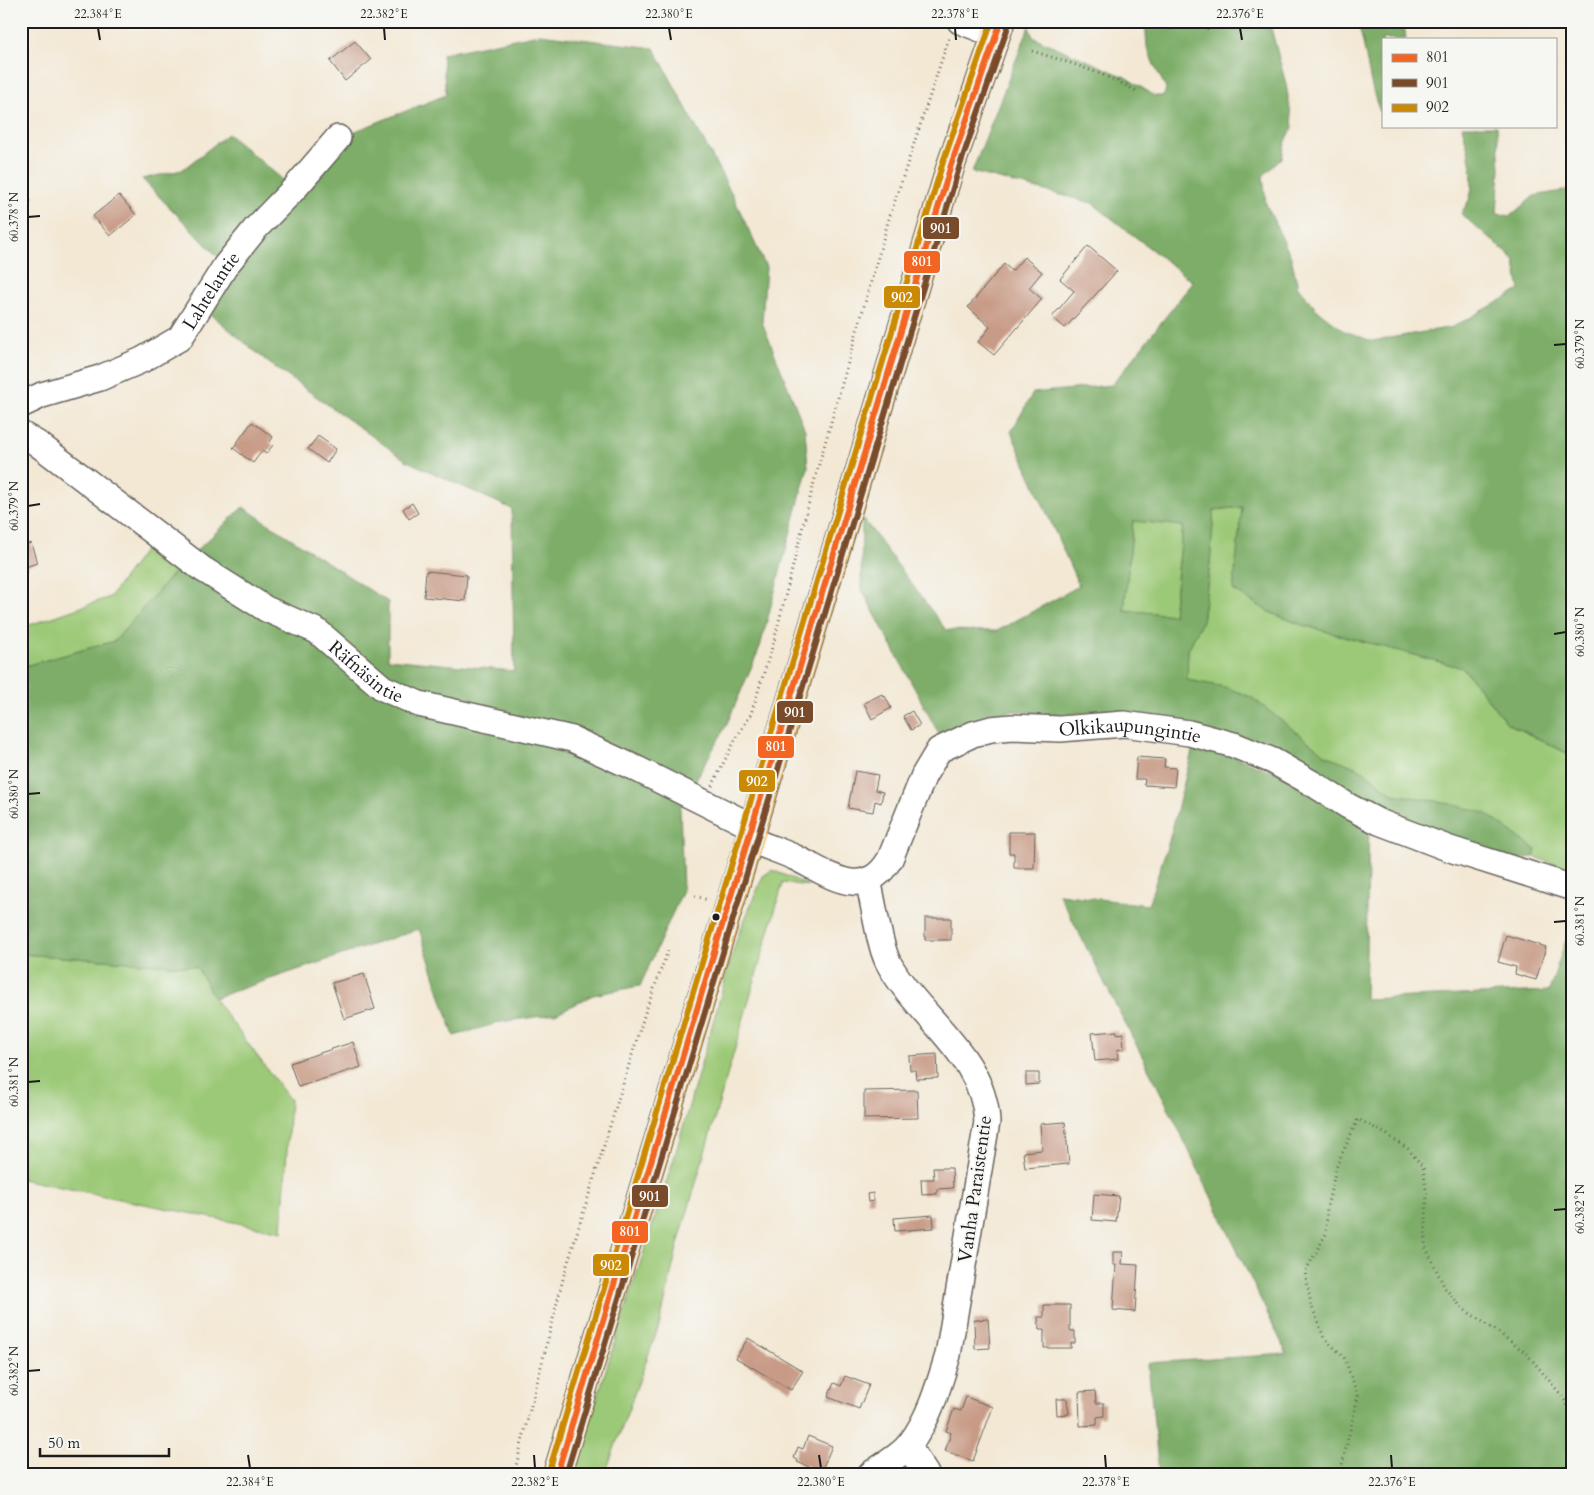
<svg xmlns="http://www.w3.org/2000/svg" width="1594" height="1495" font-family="Cardo,serif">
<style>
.green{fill:#9cc977;stroke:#5c724a}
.forest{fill:#7dad68;stroke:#4c6442;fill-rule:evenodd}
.building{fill:#c89b87}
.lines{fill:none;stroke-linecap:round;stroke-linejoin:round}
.minor-casing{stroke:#67635c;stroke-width:28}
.major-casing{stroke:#67635c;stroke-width:30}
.path{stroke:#67635c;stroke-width:3;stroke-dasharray:1 4;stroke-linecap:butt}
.minor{stroke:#fff;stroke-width:25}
.major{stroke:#f3c26a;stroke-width:28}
.bus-1-casing{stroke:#f6f6f2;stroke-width:10}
.bus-2-casing{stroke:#f6f6f2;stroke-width:10}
.bus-3-casing{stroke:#f6f6f2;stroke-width:10}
.bus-1{stroke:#f26522;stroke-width:6}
.bus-2{stroke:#7a4b2a;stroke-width:6}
.bus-3{stroke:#cb8a06;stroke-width:6}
.ticks{fill:none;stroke:#1c1c1c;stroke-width:2}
.bus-dot{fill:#1c1c1c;stroke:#f6f6f2;stroke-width:2}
.labels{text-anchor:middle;stroke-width:4;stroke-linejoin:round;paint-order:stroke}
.street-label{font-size:19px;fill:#1c1c1c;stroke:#f6f6f2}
.line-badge{stroke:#f6f6f2;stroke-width:2}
.badge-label{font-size:14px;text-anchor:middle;font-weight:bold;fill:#fff}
.neatline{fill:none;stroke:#1c1c1c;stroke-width:2}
.ticks-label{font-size:12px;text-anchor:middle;fill:#1c1c1c}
</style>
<rect width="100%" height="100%" fill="#f6f6f2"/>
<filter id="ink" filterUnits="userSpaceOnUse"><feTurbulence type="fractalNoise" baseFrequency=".02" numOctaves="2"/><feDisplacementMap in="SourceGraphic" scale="10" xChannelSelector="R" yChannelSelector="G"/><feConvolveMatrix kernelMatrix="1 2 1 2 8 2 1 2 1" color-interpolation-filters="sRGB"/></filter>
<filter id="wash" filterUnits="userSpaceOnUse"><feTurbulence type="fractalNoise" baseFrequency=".0096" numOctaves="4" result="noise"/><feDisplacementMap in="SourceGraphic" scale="20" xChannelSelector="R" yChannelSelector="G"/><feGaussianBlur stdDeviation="1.12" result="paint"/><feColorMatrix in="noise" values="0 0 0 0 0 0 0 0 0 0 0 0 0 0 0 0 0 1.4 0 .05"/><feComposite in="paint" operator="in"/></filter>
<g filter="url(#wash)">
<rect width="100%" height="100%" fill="#f3e8d4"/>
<path class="green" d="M1242,507L1269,612L1302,625L1463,668L1507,723L1572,756L1573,870L1534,857L1536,850L1447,803L1393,794L1362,770L1326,755L1186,680L1188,650L1202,621L1210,564L1214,510Z
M1133,520L1183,526L1173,615L1124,610Z
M150,543L177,569L115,641L21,667V628L110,597Z
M772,870L810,886L783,883L677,1248L660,1323L605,1474H574L608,1363L675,1155L737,938L763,876Z
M21,954L197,967L214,998L290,1100L282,1232L21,1179Z"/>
<path class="forest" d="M1145,21H1269L1286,84L1293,127L1285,143L1282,158L1263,176L1266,204L1291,257L1298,287L1316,309L1344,331L1372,341L1453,327L1520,290L1514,259L1461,214C1463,209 1467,205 1469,200C1477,180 1467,147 1462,126H1497L1500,168L1497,214L1510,216L1534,196L1573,189V756L1507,723L1463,668L1302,625L1269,612L1233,590L1242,507L1214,510L1210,564L1202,621L1188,650L1187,680L1225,687L1251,697L1326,755L1362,770L1393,794L1447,803L1485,813L1536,850L1534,857L1515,859L1451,842L1128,715L1094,712L1058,715L1017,711L986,713L941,738L861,588L862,517L946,630L997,631L1079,586L1011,432L1033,393L1112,385L1193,282L1092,203L972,172L1029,27L1033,37L1125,77L1155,96H1164L1166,88L1154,65L1147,47ZM1133,521L1183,526L1173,615L1124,610Z
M1357,21H1387L1404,25L1406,39H1383V118C1368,89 1368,52 1357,21Z
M539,34L654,48L732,194L766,267L762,322L805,430L808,467L760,647L726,726L680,808L683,890L640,986L593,995L555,1014L501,1022L454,1036L419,929L214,998L197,967L21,954V667L115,641L177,569L243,507L388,602V659L514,671L512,509L407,461L269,363L201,306L226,265L142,179L182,170L228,134L294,189L338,138L446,95L442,54Z
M1195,740L1259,763L1369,824L1365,999L1549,991L1573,919V1474H1159L1148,1363L1287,1354L1165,1101L1059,894L1148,905L1169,841Z"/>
<g id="blocks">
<path class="building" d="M1161,21H1178L1171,30Z
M1198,21H1216L1208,30Z
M355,41L371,60L345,81L330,61Z
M21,190L31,201L22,209L25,213L21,216Z
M119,195L136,215L110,236L93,216Z
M1088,246L1117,271L1065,328L1052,317L1074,291L1060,279Z
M1024,257L1042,272L1029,288L1042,299L994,355L978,342L990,327L968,307L1004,264L1012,271Z
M252,422L273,437L270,442L273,445L266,454L262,451L253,463L233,448Z
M318,436L336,449L327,463L308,449Z
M412,503L418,513L409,519L403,509Z
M31,543L37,563L25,567L27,573L21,574V546Z
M426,571L467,575L465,601L424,597Z
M882,694L883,697L885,696L891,708L872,719L864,703Z
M912,711L920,725L911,730L903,716Z
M1137,757L1165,759L1164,767L1176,768L1174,787L1144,785L1145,779H1135Z
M855,771L878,775L875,790L883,792L881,803L875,801L873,812L848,808Z
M1009,832H1035L1034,868H1014V853H1009Z
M925,918H951V940H925Z
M1506,935L1546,947L1536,980L1515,974L1516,967L1498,962Z
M364,974L375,1009L344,1019L332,983Z
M1117,1031V1034L1123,1033L1124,1049L1117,1050L1118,1059L1095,1061L1092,1033Z
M353,1042L361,1067L298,1087L290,1063Z
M937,1054L938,1078L916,1079L915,1070H910L909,1056Z
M1026,1073H1039V1084L1026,1085Z
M917,1090L918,1118L864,1119V1091Z
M1065,1122L1069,1164L1025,1168L1023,1152L1042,1150L1040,1124Z
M933,1168H952L953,1188L937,1189V1194L922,1195L921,1179H934Z
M873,1193L874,1201L868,1202L867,1194Z
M1094,1194L1119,1196L1116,1222L1092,1220Z
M933,1215L934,1228L895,1231L894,1218Z
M1113,1252H1123L1122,1264L1138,1265L1135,1312L1113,1310L1116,1265H1113Z
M1044,1305H1070V1331H1075V1343H1071V1348H1044V1330H1039L1038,1317H1044Z
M988,1319L990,1348L975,1349L974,1320Z
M748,1338L803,1371L791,1390L736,1358Z
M845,1376L869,1385L859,1409L828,1397L834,1383L841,1386Z
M1095,1391L1096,1403H1104V1416L1097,1417V1425L1080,1426L1079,1392Z
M966,1397L993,1407L973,1461L945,1451L951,1433L946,1431L954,1409L961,1411Z
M1056,1399H1067L1069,1414L1057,1415Z
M808,1436L832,1446L821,1472L797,1462L798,1460L794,1458L798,1447L803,1449Z
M1119,1468L1120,1474H1093V1471Z"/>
</g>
</g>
<g filter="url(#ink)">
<use href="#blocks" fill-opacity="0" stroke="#67635c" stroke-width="1"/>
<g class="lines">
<g class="minor-casing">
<g id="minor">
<path d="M960,21L996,35"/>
<path id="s1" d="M21,405L42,395L100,378L142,360L180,338L226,265L256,228L294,189L338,138"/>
<path id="s2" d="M21,434L38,444L201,568L266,609L317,631L383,688L419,704L572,739L637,769L753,827"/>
<path id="s3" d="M749,839C764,846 781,851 796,858C829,874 864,903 890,859L924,775L939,750L973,734L991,729L1012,727L1060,729L1124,724L1189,733L1234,745L1273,761L1315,785L1348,806L1379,822L1450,849L1573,888"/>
<path d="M868,880C874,904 878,941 888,962C918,1018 984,1054 987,1122L948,1355C939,1385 929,1420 909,1445C900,1456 883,1465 871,1474"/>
<path d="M908,1446L926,1474"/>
</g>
</g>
<g class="major-casing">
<path id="major" d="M557,1474L753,827L951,165L1001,21"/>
</g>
<path class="path" d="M1032,51C1068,62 1104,73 1138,92
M712,786L734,742L751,714L774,641L814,482L888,222L949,38
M695,896L708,900
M514,1474L564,1275L645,1013L669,948
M1340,1474L1358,1396L1344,1357L1324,1338L1311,1304L1305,1272L1326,1234L1327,1207L1337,1165L1358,1119L1386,1134L1408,1149L1423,1167L1427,1196L1425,1246L1445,1288L1462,1308L1495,1330L1527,1354L1562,1396L1573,1414"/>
<use href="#minor" class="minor"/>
<use href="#major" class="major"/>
<g class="bus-1-casing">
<path id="bus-1" d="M557,1474L951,165L1001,21"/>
</g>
<g class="bus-2-casing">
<path id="bus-2" d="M566,1474L959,168L1009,24"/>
</g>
<g class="bus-3-casing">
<path id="bus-3" d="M549,1471L943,162L992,21"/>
</g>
<use href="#bus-1" class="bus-1"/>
<use href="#bus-2" class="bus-2"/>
<use href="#bus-3" class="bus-3"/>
</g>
</g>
<path class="ticks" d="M98,28L100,40M384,28L385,40M669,28L671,40M955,28L956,40M1240,28L1242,40M28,217L40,216M1554,345L1566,344M28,506L40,504M1554,634L1566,632M28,794L40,793M1554,922L1566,921M28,1082L40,1081M1554,1210L1566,1209M28,1371L40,1370M248,1455L250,1468M534,1455L535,1468M819,1455L821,1468M1105,1455L1106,1468M1391,1455L1392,1468"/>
<circle class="bus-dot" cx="716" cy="917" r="4.5"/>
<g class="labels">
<g class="street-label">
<text dy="7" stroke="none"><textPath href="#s1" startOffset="230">Lahtelantie</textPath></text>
<text dy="7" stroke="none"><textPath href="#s2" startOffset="421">Räfnäsintie</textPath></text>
<text dy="7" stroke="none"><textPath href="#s3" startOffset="475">Olkikaupungintie</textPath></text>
<text transform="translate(974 1189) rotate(-82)" y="7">Vanha Paraistentie</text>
</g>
</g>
<g class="line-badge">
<rect x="922" y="216" width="38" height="24" rx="5" fill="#7a4b2a"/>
<rect x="903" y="250" width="38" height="24" rx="5" fill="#f26522"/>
<rect x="883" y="285" width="38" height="24" rx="5" fill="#cb8a06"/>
<rect x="776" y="700" width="38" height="24" rx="5" fill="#7a4b2a"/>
<rect x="757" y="735" width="38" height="24" rx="5" fill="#f26522"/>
<rect x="738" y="769" width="38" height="24" rx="5" fill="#cb8a06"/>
<rect x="631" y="1184" width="38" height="24" rx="5" fill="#7a4b2a"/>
<rect x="611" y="1220" width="38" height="24" rx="5" fill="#f26522"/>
<rect x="592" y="1253" width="38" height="24" rx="5" fill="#cb8a06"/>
</g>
<g class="badge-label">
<text x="941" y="233">901</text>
<text x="922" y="266">801</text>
<text x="902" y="302">902</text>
<text x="795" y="717">901</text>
<text x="776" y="751">801</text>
<text x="757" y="786">902</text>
<text x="650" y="1201">901</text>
<text x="630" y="1236">801</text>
<text x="611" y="1270">902</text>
</g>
<rect width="1594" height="1495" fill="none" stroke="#f6f6f2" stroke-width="55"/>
<rect x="1382" y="38" width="175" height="90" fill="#f6f6f2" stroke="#9f9f9c"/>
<rect x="1392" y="54" width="25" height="8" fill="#f26522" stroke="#9f9f9c"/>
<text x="1426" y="62" font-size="15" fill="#1c1c1c">801</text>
<rect x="1392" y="79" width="25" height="8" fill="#7a4b2a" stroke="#9f9f9c"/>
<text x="1426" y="88" font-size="15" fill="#1c1c1c">901</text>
<rect x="1392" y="104" width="25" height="8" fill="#cb8a06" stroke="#9f9f9c"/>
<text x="1426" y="112" font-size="15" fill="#1c1c1c">902</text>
<path d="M40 1448v8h129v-8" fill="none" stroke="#1c1c1c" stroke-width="2.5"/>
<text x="48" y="1448" font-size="15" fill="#1c1c1c" stroke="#f6f6f2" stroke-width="4" paint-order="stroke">50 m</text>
<rect x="28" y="28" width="1538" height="1440" class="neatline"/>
<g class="ticks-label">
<text x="98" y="18">22.384°E</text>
<text x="384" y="18">22.382°E</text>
<text x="669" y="18">22.380°E</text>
<text x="955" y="18">22.378°E</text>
<text x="1240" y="18">22.376°E</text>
<text transform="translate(14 217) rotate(-90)" y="4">60.378°N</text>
<text transform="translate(1580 344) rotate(-90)" y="4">60.379°N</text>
<text transform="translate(14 506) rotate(-90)" y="4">60.379°N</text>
<text transform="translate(1580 632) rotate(-90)" y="4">60.380°N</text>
<text transform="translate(14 794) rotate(-90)" y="4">60.380°N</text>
<text transform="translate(1580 921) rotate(-90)" y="4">60.381°N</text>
<text transform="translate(14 1082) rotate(-90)" y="4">60.381°N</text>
<text transform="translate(1580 1209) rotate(-90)" y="4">60.382°N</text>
<text transform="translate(14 1371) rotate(-90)" y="4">60.382°N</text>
<text x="250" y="1486">22.384°E</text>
<text x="535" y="1486">22.382°E</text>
<text x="821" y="1486">22.380°E</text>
<text x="1106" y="1486">22.378°E</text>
<text x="1392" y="1486">22.376°E</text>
</g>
</svg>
